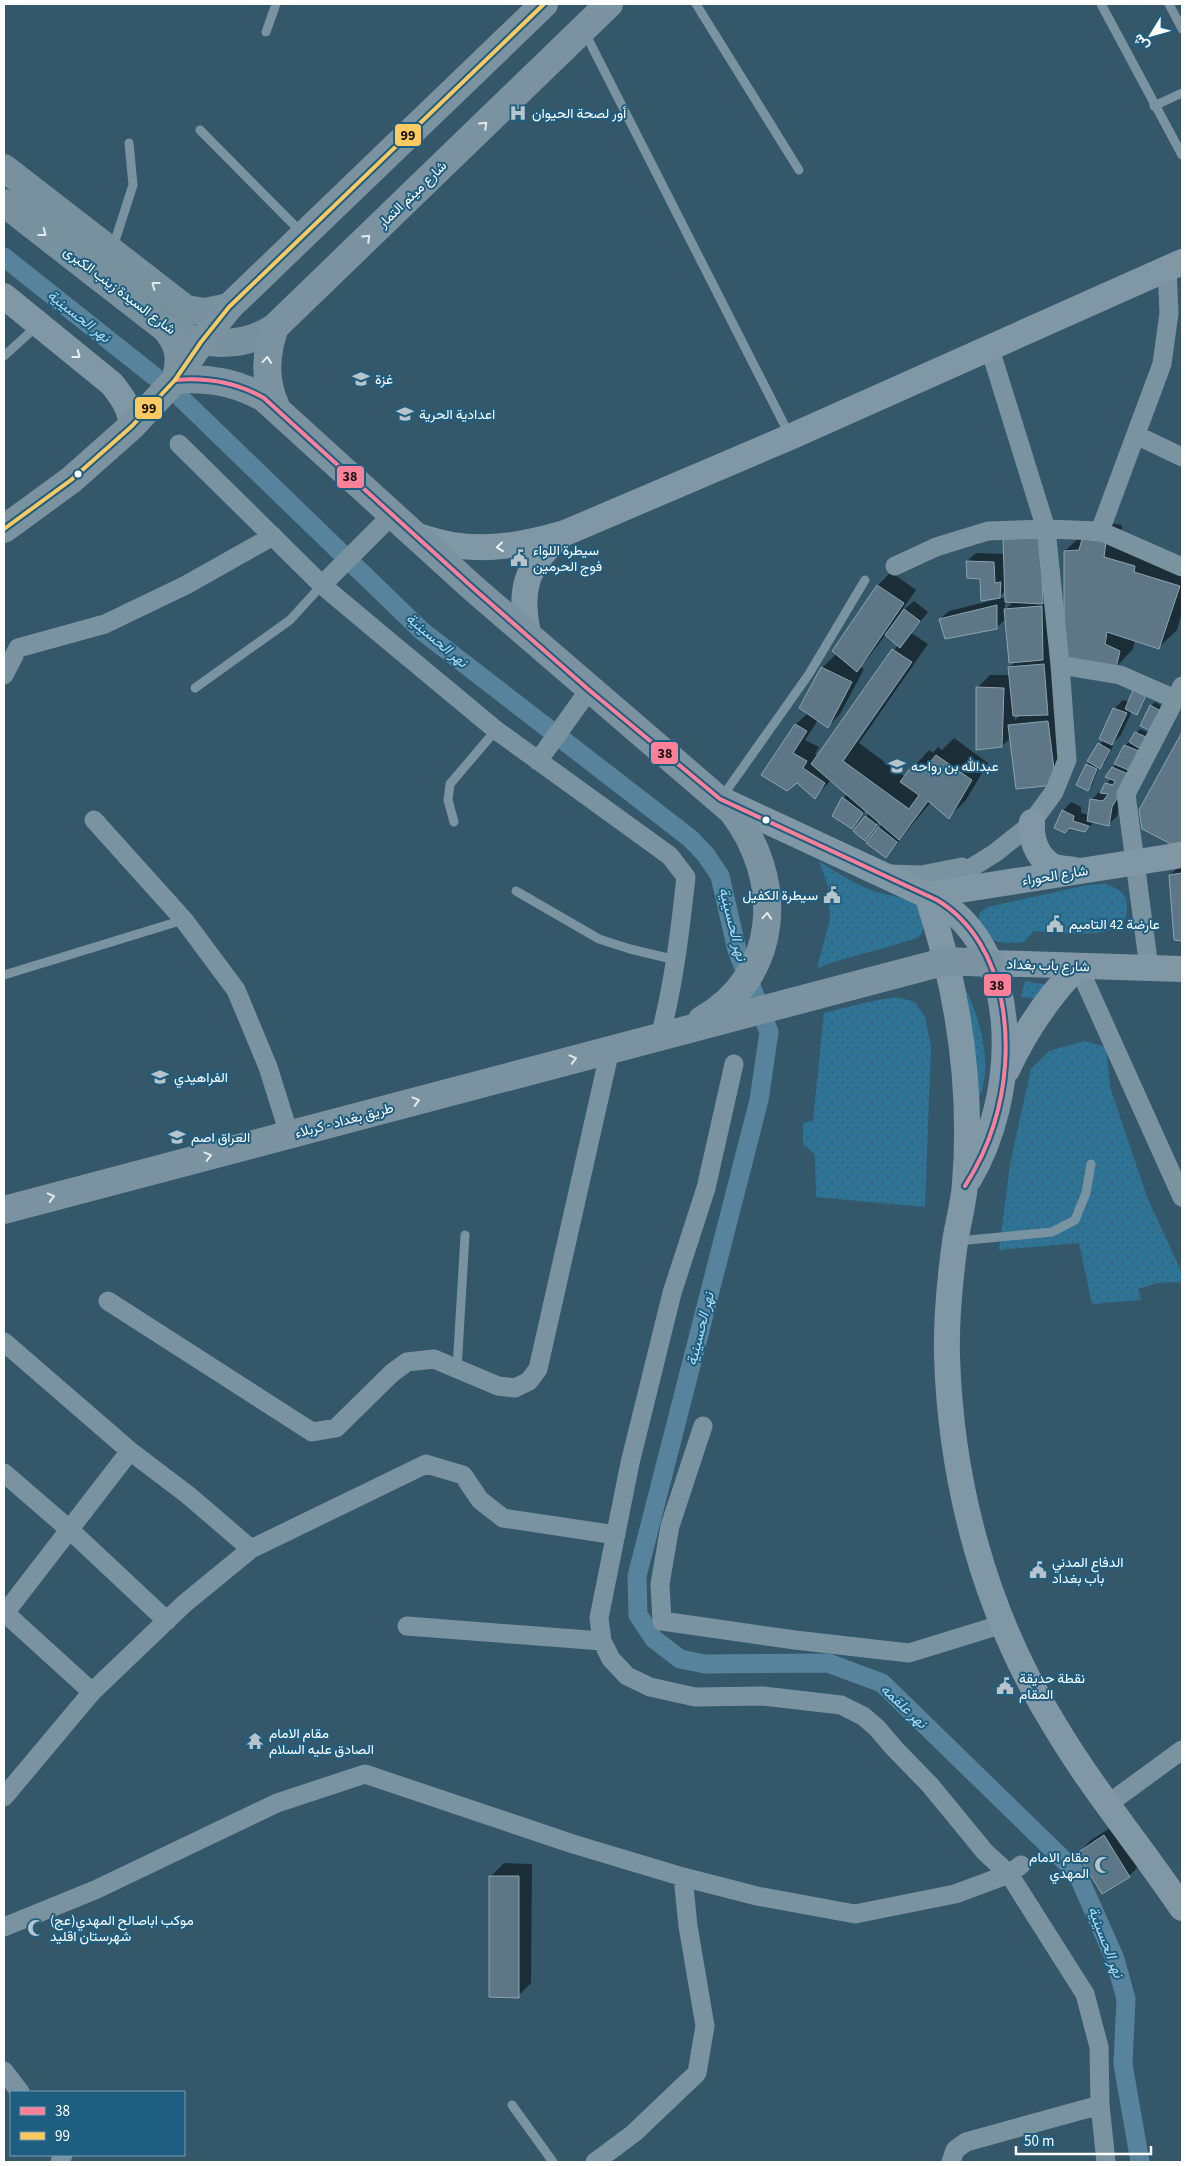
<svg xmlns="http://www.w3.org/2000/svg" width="1186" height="2166" font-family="'Source Sans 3',Vazirmatn,sans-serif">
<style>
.park{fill:url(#park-dots)}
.shadow{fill:#0007;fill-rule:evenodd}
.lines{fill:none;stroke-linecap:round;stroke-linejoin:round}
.canal{stroke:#57849c;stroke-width:19}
.building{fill:#5d7786;stroke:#8da3af}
.lane{stroke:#7a93a0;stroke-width:9}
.street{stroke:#7a93a0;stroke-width:19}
.secondary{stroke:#8098a6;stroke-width:26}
.primary{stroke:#78919e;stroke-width:28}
.highway{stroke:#7b93a0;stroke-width:28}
.bus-1-casing{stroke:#1e5e80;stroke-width:8}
.bus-2-casing{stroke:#1e5e80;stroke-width:8}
.bus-1{stroke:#ff8098;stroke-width:4}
.bus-2{stroke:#fdc960;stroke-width:4}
.oneway{stroke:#e5e9ec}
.oneway2{stroke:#e4e9ec}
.oneway3{stroke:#ecf0f2}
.bus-dot{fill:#fff;stroke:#1e5e80;stroke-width:2}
.labels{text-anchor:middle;stroke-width:4;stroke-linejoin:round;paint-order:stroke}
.poi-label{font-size:14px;fill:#fff;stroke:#1e5e80;text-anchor:start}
.street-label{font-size:14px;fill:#fff;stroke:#1e5e80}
.water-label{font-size:15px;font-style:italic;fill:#aedbf0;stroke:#1e5e80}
.line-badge{stroke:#1e5e80;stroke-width:2}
.pale-badge-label{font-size:14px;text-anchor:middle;font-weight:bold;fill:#111}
</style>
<defs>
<pattern id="park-dots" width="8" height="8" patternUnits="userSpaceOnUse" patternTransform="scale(1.25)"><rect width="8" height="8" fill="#2e7496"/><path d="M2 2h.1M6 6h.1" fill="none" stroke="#405c6a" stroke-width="1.8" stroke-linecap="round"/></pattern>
</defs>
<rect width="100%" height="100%" fill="#34576a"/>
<path class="park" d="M819,861C837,873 856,885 877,892C895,897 907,897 924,908L927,923L919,937C886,949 851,955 817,968L830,920L828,886Z
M1105,884C1117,888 1126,892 1127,906C1131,944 1057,932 1034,931L1024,942C997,944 993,945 978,922L980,912L988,907L1087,885Z
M1025,981L1047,985L1044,1000L1021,997Z
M964,989C969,993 970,999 973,1006C983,1033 992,1072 978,1100Z
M897,997L915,1002L925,1017L931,1046L925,1207L816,1197L815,1155L803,1144V1124L813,1120L824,1013L868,1002Z
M1084,1041L1106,1047L1110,1087L1147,1197L1182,1273V1282L1157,1283L1138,1289L1141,1300L1092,1304L1079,1243L999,1250L1010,1164L1031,1069L1049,1051Z"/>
<path class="shadow" d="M1100,522L1122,525L1120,540L1182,564V612L1177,630L1159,647L1135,640L1133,649L1116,667L1065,656V551L1083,534Z
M1053,526L1056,645L1049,652H1056L1061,701L1052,709L1061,708L1069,770L1056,783L1011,737L1002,746L977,688L990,675H1010L1009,668L1016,661L1007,618L996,628L940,619L949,611L1006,597V590L999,597L967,561L976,553L1004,554ZM1005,601H1014L1005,610ZM1015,714H1021L1015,720Z
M891,572L916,590L900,613L914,601L928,612L911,633L928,644L859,743L905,777L929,750L933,753L938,747L942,750L954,738L988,763L966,800L949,817L931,802L886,856L867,843L882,824L879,821L869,835L866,817L869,813L866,810L852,828L833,816L847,793L831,780L815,797L797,782L763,775L796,724L808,713L822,668L837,653L834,651L878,585ZM886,634L898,645L818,756L815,754L819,747L805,740L818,720L828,727L840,714L864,669L860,667L869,657Z
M1149,692L1140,710L1136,714L1132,711L1121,735L1111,745L1113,746L1104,764L1099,767L1092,785L1088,789L1087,765L1103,740L1114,709L1123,700L1129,702Z
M1155,702L1167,709L1157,727L1151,706Z
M1140,729L1151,734L1120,798L1117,816L1108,825L1094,822L1085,831L1069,827L1063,811L1071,802L1081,807V813L1089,815L1091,800L1100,791L1102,792L1111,778L1113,768L1125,746Z
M1182,734V840L1171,843L1140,811Z
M1182,863V940L1175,939L1170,875Z
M1118,1823L1142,1863L1129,1876L1078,1853L1091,1840Z
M504,1863L532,1864L531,1983L518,1996L491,1876Z"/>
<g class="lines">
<path class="canal" d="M4,257L154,376
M181,398L422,631L691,839L706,855L720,876L737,950L769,1032L759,1100L637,1576L638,1615L654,1639L680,1659L705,1664L828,1663L882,1683L1077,1873L1115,1959L1126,1999L1123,2064L1140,2162"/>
</g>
<path class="building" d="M1003,538H1041L1043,604L1005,602Z
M1082,539L1106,542L1104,557L1135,566L1134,572L1180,586L1159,649L1107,632L1105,644L1120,651L1116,668L1064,657V551L1079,550Z
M966,561L994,562L995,583L1001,582L1000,598L981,601L980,579L967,578Z
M877,585L904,603L857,672L832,651Z
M997,605V629L945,639L939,619Z
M1042,606L1043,660L1009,663L1004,609Z
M904,609L920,621L900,648L885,635Z
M892,649L912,662L843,761L909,809L919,795L900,782L911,767L916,770L920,764L925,768L936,755L972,780L949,819L928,801L899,840L811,764Z
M1044,664L1048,715L1013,716L1008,667Z
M821,667L852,682L828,728L799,708Z
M976,687L1004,688L1002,747L976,750Z
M1133,690L1146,696L1137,715L1125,709Z
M1150,705L1164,713L1154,732L1140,726Z
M1113,708L1127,713L1112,745L1099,739Z
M1048,721L1056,785L1016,789L1008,725Z
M795,724L807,731L793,753L807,761L803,768L825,783L815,799L797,783L787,791L761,775Z
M1135,732L1148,738L1142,750L1129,742Z
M1182,732V842L1171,844L1142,829L1139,810Z
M1098,743L1110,750L1100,769L1087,761Z
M1124,745L1139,751L1131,771L1114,764Z
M1086,764L1097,769L1088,791L1076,785Z
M1112,767L1130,775L1112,807L1109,826L1087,821L1090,799L1103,801L1108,794L1100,793L1105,783L1113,785L1115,781L1105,777Z
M842,797L863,813L852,829L832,816Z
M1062,810L1074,816L1073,821L1089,826L1085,832L1069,828L1065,833L1054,828Z
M865,816L877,825L865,841L853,831Z
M878,827L897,842L886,858L866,843Z
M1182,873V941L1174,940L1169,875Z
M1104,1835L1130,1877L1102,1894L1077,1853Z
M489,1876H519V1998L489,1997Z"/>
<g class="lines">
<path class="lane" d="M696,4L799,170
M1101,4L1182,155
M1169,4L1182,29
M266,32L276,4
M585,33L789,434
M1154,106L1182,93
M200,130L302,233
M113,247L133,185L129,143
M4,356L37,326
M195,688L290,620L322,585
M722,797L809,674L865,580
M454,822L448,800L450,784L496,730
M516,891L599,939L630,949L676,960
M4,975L183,920
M958,1241L1052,1232L1075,1220L1086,1193L1091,1164
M457,1369L465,1235
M512,2105L553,2162"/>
<path class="street" d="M1136,435L1182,457
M179,444L322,585L378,632L496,730L670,856L686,877C680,931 674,984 660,1036
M1100,531L1162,364L1169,313L1167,268
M895,566L936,547L988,531L1046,529L1100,531L1182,567
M322,585L392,515
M1060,665L1120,675L1175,699
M4,675L18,648L105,624L186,585L273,536
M538,761L589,690
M94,820L184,920L236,990L268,1067L289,1134
M890,874L921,875L962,867
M934,891L995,853L1029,826L1054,792L1067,760L1060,665L1046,529L990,349
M1078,966L1182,1197
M1149,968L1126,794L1182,686
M734,1064L706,1188L672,1293L630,1463L599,1618L602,1641L611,1659L627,1676L650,1687L695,1697L763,1696L841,1705L863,1716L877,1728L894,1748L930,1785L985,1852L1009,1874L1085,1994L1099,2047L1100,2105L1106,2162
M108,1301L312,1432L336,1428L392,1373L407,1362L434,1359L498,1386L515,1388L529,1381L538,1369L610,1050
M4,1342L130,1451L188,1495L251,1549
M703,1426L670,1526L660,1584L662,1621L795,1640L909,1653L1003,1624
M4,1473L70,1530L167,1621
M4,1612L92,1692
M5,1613L130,1451
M407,1626L602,1641
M4,1797L92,1692L184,1604L251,1549L426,1464L463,1475L480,1500L503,1518L616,1535
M1108,1804L1182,1750
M4,1927L95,1890L277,1803L365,1774L573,1844L683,1877L757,1896L855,1914L955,1894L1009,1874L1021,1865
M4,2071L20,2092
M60,2162L63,2155
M595,2162L634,2133L697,2073L705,2026L688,1926L683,1877
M951,2162L955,2150L966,2142L1100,2105"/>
<path class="secondary" d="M4,296L112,384C123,398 130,408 132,426
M414,535C427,539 440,543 452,545C491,551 527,544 565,533L790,437L1182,262
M529,637C518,592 525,565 562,535
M720,799L937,900C1027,955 1016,1100 969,1179
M1032,822C1031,839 1036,856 1052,866C1058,869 1068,869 1075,870
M927,895C958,989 973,1085 965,1183C964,1203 958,1222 955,1242C950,1279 946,1318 947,1356C951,1486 986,1615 1055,1726C1093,1790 1141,1847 1182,1908
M927,895L1182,855
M990,963L1182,969
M1007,1070C1025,1031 1048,997 1078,966"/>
<path class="primary" d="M4,168L186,309L205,312L229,307
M4,203L166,329C201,346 241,350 275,327"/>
<path class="highway" d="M166,329C179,344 182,360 175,380
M175,380C208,377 236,382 264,398L473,588L732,811C784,878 782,974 702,1020
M276,407C264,380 265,355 275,327L609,4
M4,529L71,480L132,426L175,380L201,342L229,307L544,4
M4,1210L947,961L990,963"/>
<g class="bus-1-casing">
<path id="bus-1" d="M175,380C208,377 236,382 264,398L473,588L589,690L720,799L937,900C1010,944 1017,1051 994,1124C987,1147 977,1167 965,1186"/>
</g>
<g class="bus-2-casing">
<path id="bus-2" d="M4,529L71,480L132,426L175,380L201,342L229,307L544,4"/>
</g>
<use href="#bus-1" class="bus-1"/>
<use href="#bus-2" class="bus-2"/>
</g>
<defs><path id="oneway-chevron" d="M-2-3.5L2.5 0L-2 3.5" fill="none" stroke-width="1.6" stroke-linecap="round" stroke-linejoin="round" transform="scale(1.25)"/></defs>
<g class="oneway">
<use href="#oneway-chevron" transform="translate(484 125) rotate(-44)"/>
<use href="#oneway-chevron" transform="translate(367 238) rotate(-44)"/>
<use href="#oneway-chevron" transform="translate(267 360) rotate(-85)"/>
<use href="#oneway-chevron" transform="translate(767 916) rotate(-86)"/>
<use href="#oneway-chevron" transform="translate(573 1059) rotate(-15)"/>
<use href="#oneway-chevron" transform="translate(416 1101) rotate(-15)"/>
<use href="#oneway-chevron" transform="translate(208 1156) rotate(-15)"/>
<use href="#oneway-chevron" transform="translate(51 1197) rotate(-15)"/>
</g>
<g class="oneway2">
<use href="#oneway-chevron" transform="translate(43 233) rotate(38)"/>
<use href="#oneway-chevron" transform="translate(155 285) rotate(-143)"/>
</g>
<g class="oneway3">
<use href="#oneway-chevron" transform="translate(77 355) rotate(38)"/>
<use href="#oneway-chevron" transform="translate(500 547) rotate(174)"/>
</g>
<defs>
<g id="hospital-bare" transform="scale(1.35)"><path d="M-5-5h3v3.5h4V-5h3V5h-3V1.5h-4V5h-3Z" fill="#b8c4cb" stroke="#1e5e80" stroke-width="2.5" paint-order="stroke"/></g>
<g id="school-bare" transform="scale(1.35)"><path d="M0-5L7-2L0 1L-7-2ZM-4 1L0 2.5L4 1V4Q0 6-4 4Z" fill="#b8c4cb" stroke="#1e5e80" stroke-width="2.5" paint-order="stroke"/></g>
<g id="civic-bare" transform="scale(1.35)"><path d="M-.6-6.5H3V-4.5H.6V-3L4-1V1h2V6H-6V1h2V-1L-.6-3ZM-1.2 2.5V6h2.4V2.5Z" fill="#b8c4cb" stroke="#1e5e80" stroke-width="2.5" paint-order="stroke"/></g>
<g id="temple-bare" transform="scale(1.35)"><path d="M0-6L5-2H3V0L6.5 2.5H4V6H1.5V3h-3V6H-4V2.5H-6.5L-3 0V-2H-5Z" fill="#b8c4cb" stroke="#1e5e80" stroke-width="2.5" paint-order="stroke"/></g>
<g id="mosque-bare" transform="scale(1.35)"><path d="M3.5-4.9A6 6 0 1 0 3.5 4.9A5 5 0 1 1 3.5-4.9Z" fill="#b8c4cb" stroke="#1e5e80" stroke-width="2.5" paint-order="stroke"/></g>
</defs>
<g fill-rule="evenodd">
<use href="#hospital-bare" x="518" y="113"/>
<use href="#school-bare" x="361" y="379"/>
<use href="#school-bare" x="405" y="414"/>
<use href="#civic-bare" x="519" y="558"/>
<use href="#school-bare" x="897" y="766"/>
<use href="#civic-bare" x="832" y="895"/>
<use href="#civic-bare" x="1055" y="924"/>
<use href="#school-bare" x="160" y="1077"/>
<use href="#school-bare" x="177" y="1137"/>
<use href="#civic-bare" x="1038" y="1570"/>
<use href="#civic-bare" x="1005" y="1686"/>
<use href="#temple-bare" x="255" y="1741"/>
<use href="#mosque-bare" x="1103" y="1865"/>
<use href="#mosque-bare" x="36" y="1928"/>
</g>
<g class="bus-dot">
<circle cx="78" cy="474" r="4.5"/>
<circle cx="766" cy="820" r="4.5"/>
</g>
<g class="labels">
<g class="poi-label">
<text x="532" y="118">أور لصحة الحيوان</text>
<text x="375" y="384">غزة</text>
<text x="419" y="419">اعدادية الحرية</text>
<text x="533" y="555">سيطرة اللواء<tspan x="533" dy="16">فوج الحرمين</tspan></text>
<text x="911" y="771">عبدالله بن رواحه</text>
<text x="818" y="900" text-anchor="end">سيطرة الكفيل</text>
<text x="1069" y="929">عارضة 42 التاميم</text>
<text x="174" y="1082">الفراهيدي</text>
<text x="191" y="1142">العراق اصم</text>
<text x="1052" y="1567">الدفاع المدني<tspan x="1052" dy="16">باب بغداد</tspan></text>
<text x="1019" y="1683">نقطة حديقة<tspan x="1019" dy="16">المقام</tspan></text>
<text x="269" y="1738">مقام الامام<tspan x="269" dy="16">الصادق عليه السلام</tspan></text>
<text x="1089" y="1862" text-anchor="end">مقام الامام<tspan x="1089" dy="16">المهدي</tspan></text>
<text x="50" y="1925">موكب اباصالح المهدي(عج)<tspan x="50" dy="16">شهرستان اقليد</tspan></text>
</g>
<g class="street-label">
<text transform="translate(412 194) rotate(-44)" y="5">شارع ميثم التمار</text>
<text transform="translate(120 290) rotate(37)" y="5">شارع السيدة زينب الكبرى</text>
<text transform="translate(1055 875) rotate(-9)" y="5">شارع الحوراء</text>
<text transform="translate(1048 965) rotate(2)" y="5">شارع باب بغداد</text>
<text transform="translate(344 1120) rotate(-15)" y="5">طريق بغداد - كربلاء</text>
</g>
<g class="water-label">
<text transform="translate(79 316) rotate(38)" y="5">نهر الحسينية</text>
<text transform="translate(437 640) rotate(40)" y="5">نهر الحسينية</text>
<text transform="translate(733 924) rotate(76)" y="5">نهر الحسينية</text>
<text transform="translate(700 1329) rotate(-76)" y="5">نهر الحسينية</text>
<text transform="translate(904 1706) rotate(43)" y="5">نهر علقمه</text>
<text transform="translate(1106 1942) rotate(69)" y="5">نهر الحسينية</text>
</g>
</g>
<g class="line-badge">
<rect x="394" y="123" width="28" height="24" rx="5" fill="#fdc960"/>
<rect x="134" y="396" width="29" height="24" rx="5" fill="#fdc960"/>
<rect x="336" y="465" width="29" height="24" rx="5" fill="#ff8098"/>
<rect x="650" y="741" width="29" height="24" rx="5" fill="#ff8098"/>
<rect x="983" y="973" width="29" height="24" rx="5" fill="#ff8098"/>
</g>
<g class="pale-badge-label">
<text x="408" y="140">99</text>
<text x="149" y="413">99</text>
<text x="350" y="481">38</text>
<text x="665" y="758">38</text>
<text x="997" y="990">38</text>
</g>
<rect width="1186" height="2166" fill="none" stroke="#ffffff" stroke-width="10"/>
<rect x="10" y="2091" width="175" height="65" fill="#1e5e80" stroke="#789eb3"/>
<rect x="20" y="2107" width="25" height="8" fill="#ff8098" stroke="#789eb3"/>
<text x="55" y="2116" font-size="15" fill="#ffffff">38</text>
<rect x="20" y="2132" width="25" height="8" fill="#fdc960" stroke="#789eb3"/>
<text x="55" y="2141" font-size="15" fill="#ffffff">99</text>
<g transform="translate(1151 35) rotate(233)" stroke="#1e5e80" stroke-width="4" paint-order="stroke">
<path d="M0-4L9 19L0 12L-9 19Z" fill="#ffffff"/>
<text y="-8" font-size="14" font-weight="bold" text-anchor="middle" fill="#ffffff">ش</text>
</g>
<path d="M1016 2146v8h135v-8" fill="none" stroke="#ffffff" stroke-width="2.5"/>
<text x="1024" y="2146" font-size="15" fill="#ffffff" stroke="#1e5e80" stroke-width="4" paint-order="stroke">50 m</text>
</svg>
